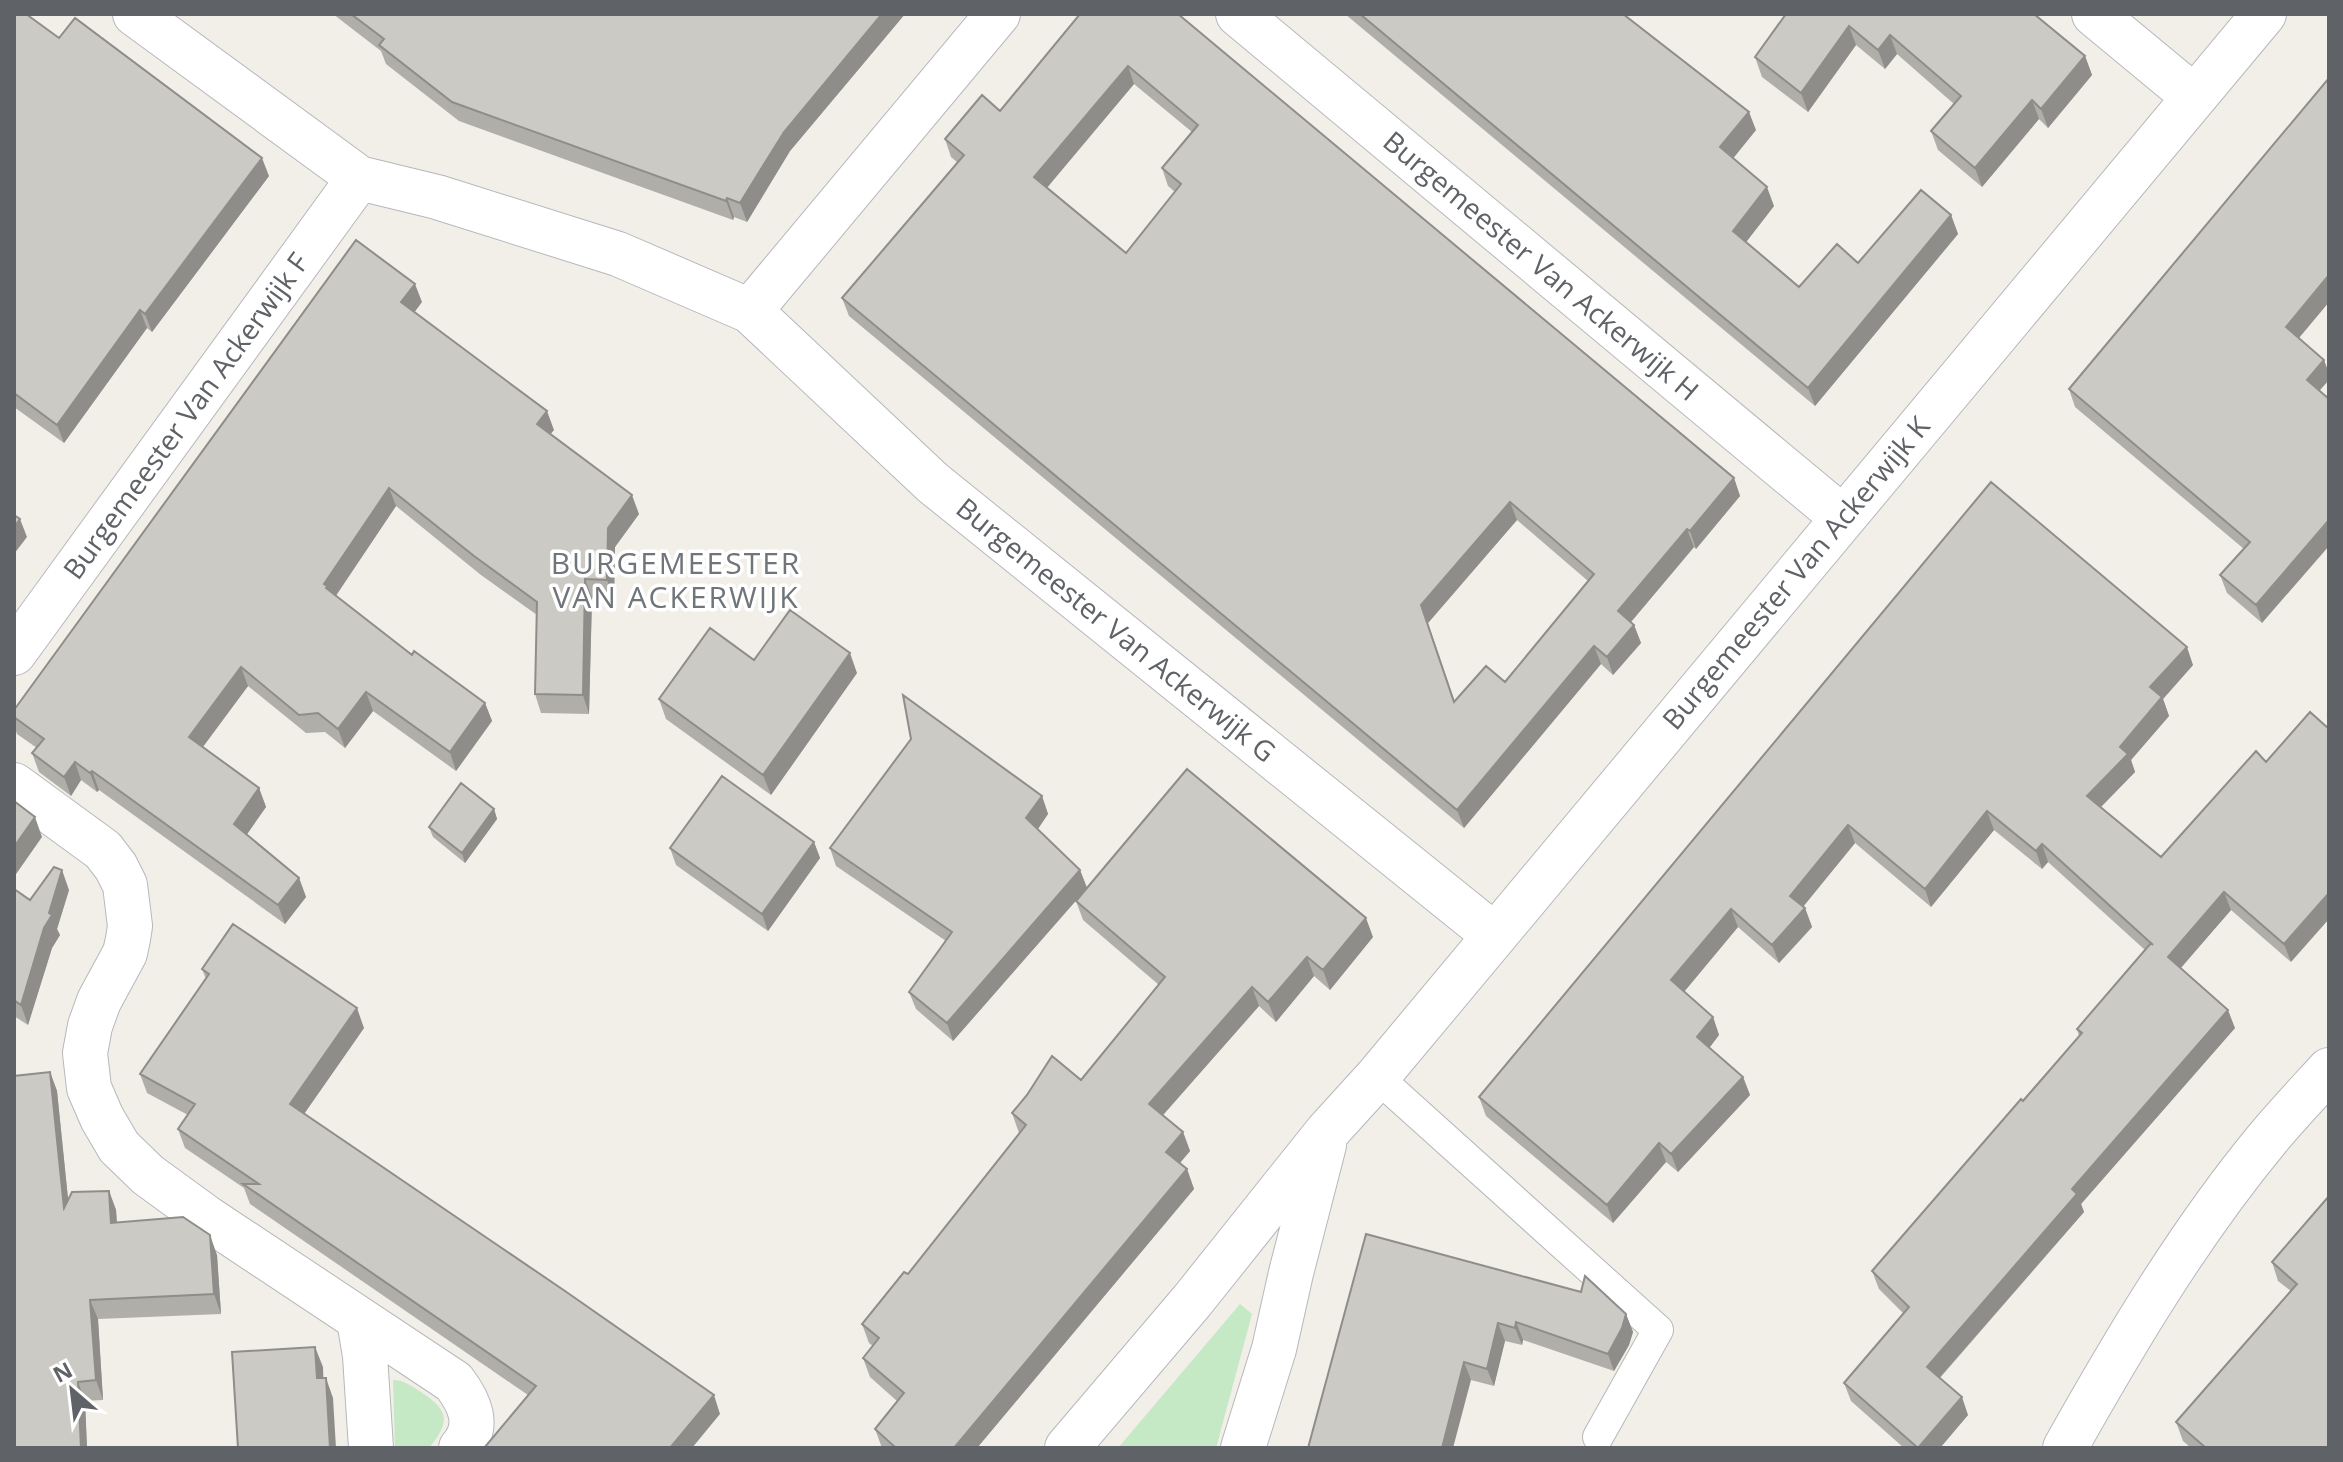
<svg xmlns="http://www.w3.org/2000/svg" width="2343" height="1462" font-family="'Open Sans',sans-serif">
<style>
.green{fill:#c5e8c5}
.lines{fill:none;stroke-linecap:round;stroke-linejoin:round}
.service-casing{stroke:#b5b8bc;stroke-width:32}
.minor-casing{stroke:#b5b8bc;stroke-width:46}
.service{stroke:#fff;stroke-width:30}
.minor{stroke:#fff;stroke-width:44}
.wall{fill:#afaea9;fill-rule:evenodd}
.shaded-wall{fill:#8f8d8a}
.building{fill:#cccac5;stroke:#8f8d8a;stroke-width:2;fill-rule:evenodd}
.labels{text-anchor:middle;stroke-width:7;stroke-linejoin:round;paint-order:stroke}
.street-label{font-size:28px;fill:#5f6368;stroke:#fff}
.neighbourhood-label{font-size:30px;letter-spacing:2px;fill:#70757a;stroke:#fff}
</style>
<rect width="100%" height="100%" fill="#f1efe8"/>
<path class="green" d="M1240,1304L1252,1314L1216,1448H1118Z
M393,1380C404,1380 411,1386 421,1392C450,1411 450,1422 429,1448H395Z"/>
<g class="lines">
<g class="service-casing">
<path id="service" d="M1377,1077L1658,1330L1598,1437"/>
</g>
<g class="minor-casing">
<path id="minor" d="M135,14L359,178L437,197L618,254L750,311L998,14
M1238,14L1843,518
M2094,14L2193,96
M750,311L933,483L1494,935
M14,653L359,178
M14,785L103,850L116,867L125,885L130,926L128,939L125,953L99,1001L90,1026L85,1053L89,1088L102,1118L119,1147L148,1175L207,1218L454,1382C469,1402 481,1425 461,1448
M359,1320L365,1356L371,1448
M1067,1448L1192,1301L1327,1132L1377,1077L2264,14
M1243,1448L1274,1349L1291,1273L1324,1145
M2065,1448C2125,1341 2190,1232 2268,1138C2288,1114 2309,1092 2329,1070"/>
</g>
<use href="#service" class="service"/>
<use href="#minor" class="minor"/>
</g>
<path class="wall" d="M14,14L59,38L269,176L152,332L147,328L64,443L14,407Z
M333,14H905L790,151L747,222L734,217L733,220L459,121L386,64L381,51Z
M1080,14L1734,478L1740,496L1696,549L1694,547L1631,622L1634,625L1641,643L1613,675L1601,664L1464,828L849,316L842,298L958,163L951,157L945,139L1000,111ZM1134,84L1192,132L1162,168L1168,186L1175,192L1126,253L1047,187ZM1517,520L1588,581L1505,682L1455,702L1428,623Z
M1345,14H1623L1756,130L1733,158L1774,206L1746,242L1799,287L1858,263L1951,215L1958,234L1815,406Z
M1786,14L2085,56L2092,75L2048,128L2039,119L1982,187L1938,150L1931,131L1954,104L1897,54L1885,69L1856,45L1808,112L1762,77L1755,57Z
M2329,78V302L2299,338L2319,391L2262,623L2227,593L2220,575L2244,549L2075,407L2069,389Z
M422,302L414,312L554,430L550,434L639,514L615,547L614,599L592,598L589,714L541,713L535,694L537,615L481,575L396,506L336,596L412,655L485,703L492,721L456,771L373,711L345,748L325,732L306,733L248,686L203,747L259,788L266,807L246,834L299,878L306,897L285,924L99,790L97,792L81,780L71,796L39,772L32,753L37,748L17,734L14,725V710Z
M1991,482L2193,665L2163,699L2169,716L2131,760L2135,772L2101,807L2161,857L2256,751L2291,962L2231,910L2180,968L2235,1028L2081,1204L2084,1212L1940,1378L1968,1415L1940,1448H1904L1851,1401L1844,1383L1904,1314L1879,1289L1872,1271L2079,1036L2077,1029L2145,950L2048,862L2042,869L1994,830L1931,907L1855,843L1803,907L1805,908L1812,927L1779,963L1738,927L1684,992L1713,1017L1719,1035L1709,1048L1743,1077L1750,1095L1678,1172L1666,1162L1613,1223L1486,1116L1479,1097Z
M754,660L857,673L771,795L666,719L659,699Z
M1042,796L1048,814L1038,829L1080,870L1087,888L953,1041L916,1009L909,992L946,941L836,866L830,848Z
M494,809L497,819L465,863L433,837L429,827Z
M814,842L820,858L768,931L676,865L670,848Z
M14,889L30,900L69,890L57,929L60,935L52,948L28,1025L14,1016Z
M1076,901L1373,937L1330,990L1314,976L1276,1022L1259,1006L1163,1115L1183,1132L1190,1151L1180,1163L1187,1169L1194,1189L977,1448H882L875,1429L897,1401L870,1377L863,1358L873,1346L869,1343L862,1324L908,1274L1019,1133L1012,1113L1081,1080L1159,985L1083,920Z
M202,969L364,1028L304,1114L720,1414L528,1395L250,1204L244,1188L185,1148L178,1129L188,1115L147,1093L140,1074L206,979Z
M50,1072L57,1091L68,1200L109,1191L116,1210L117,1222L217,1255L221,1314L98,1319L103,1400L85,1401L87,1448H14Z
M2329,1196V1448H2191L2183,1441L2176,1422L2291,1291L2278,1281L2272,1262Z
M1366,1234L1626,1314L1633,1332L1629,1345L1614,1371L1523,1340L1522,1345L1505,1341L1494,1386L1471,1380Z"/>
<path class="shaded-wall" d="M882,14H905L790,151L747,222L740,203L784,132Z
M1849,26L1856,45L1808,112L1801,93Z
M1890,35L1897,54L1885,69L1878,50Z
M2085,56L2092,75L2048,128L2041,109Z
M1128,66L1134,84L1041,195L1034,177Z
M2032,100L2039,119L1982,187L1975,168Z
M1749,112L1756,130L1727,166L1720,147Z
M262,158L269,176L152,332L145,314Z
M1767,187L1774,206L1740,250L1733,231Z
M727,198L734,217L733,220L726,201Z
M1951,215L1958,234L1815,406L1808,388Z
M2329,275V302L2292,346L2286,327Z
M415,284L422,302L408,321L401,302Z
M140,310L147,328L64,443L57,425Z
M2324,360L2329,373V380L2313,398L2307,380Z
M547,411L554,430L543,443L537,424Z
M1734,478L1740,496L1696,549L1690,531Z
M389,488L396,506L332,601L324,584Z
M632,495L639,514L615,547L614,599L607,580L608,528Z
M1510,502L1517,520L1428,623L1421,605Z
M20,519L27,537L14,554V527Z
M2329,520V546L2262,623L2256,605Z
M1687,529L1694,547L1625,629L1618,611Z
M585,579L592,598L589,714L583,695Z
M1634,625L1641,643L1613,675L1607,657Z
M1594,646L1601,664L1464,828L1457,810Z
M2187,647L2193,665L2163,699L2169,716L2131,760L2135,772L2094,814L2087,796L2150,687Z
M850,653L857,673L771,795L763,775Z
M241,667L248,686L196,756L189,737Z
M366,692L373,711L345,748L338,729Z
M485,703L492,721L456,771L450,752Z
M75,762L81,780L71,796L64,777Z
M92,771L99,790L97,792L90,773Z
M259,788L266,807L241,843L234,824Z
M1042,796L1048,814L1033,836L1026,818Z
M494,809L497,819L465,863L462,853Z
M1987,811L1994,830L1931,907L1925,889Z
M35,817L42,837L14,877V847Z
M1848,825L1855,843L1797,914L1790,896Z
M814,842L820,858L768,931L762,914Z
M2042,844L2048,862L2042,869L2036,851Z
M62,870L69,890L57,929L60,935L52,948L28,1025L21,1005Z
M1080,870L1087,888L953,1041L947,1023Z
M299,878L306,897L285,924L278,905Z
M2224,892L2231,910L2174,976L2168,957Z
M2329,893V919L2291,962L2284,944Z
M1805,908L1812,927L1779,963L1772,945Z
M1731,909L1738,927L1678,999L1671,980Z
M1366,918L1373,937L1330,990L1323,970Z
M1307,957L1314,976L1276,1022L1268,1002Z
M1252,987L1259,1006L1156,1123L1149,1104Z
M357,1008L364,1028L297,1124L290,1104Z
M2228,1010L2235,1028L2081,1204L2084,1212L1933,1385L1927,1367L2072,1189Z
M1713,1017L1719,1035L1704,1055L1697,1037Z
M50,1072L57,1091L71,1227L64,1208Z
M1743,1077L1750,1095L1678,1172L1671,1154Z
M1183,1132L1190,1151L1173,1171L1166,1152Z
M1659,1143L1666,1162L1613,1223L1607,1205Z
M1187,1169L1194,1189L977,1448H954Z
M109,1191L116,1210L118,1242L111,1223Z
M210,1235L217,1255L221,1314L214,1294Z
M90,1300L98,1319L103,1400L96,1380Z
M1626,1314L1633,1332L1629,1345L1614,1371L1608,1354Z
M1516,1322L1523,1340L1522,1345L1515,1328Z
M1498,1323L1505,1341L1494,1386L1487,1369Z
M315,1347L323,1367L324,1398L317,1378Z
M1464,1362L1471,1380L1453,1448H1442Z
M326,1378L333,1398L336,1448H330Z
M78,1382L85,1401L87,1448H81Z
M714,1395L720,1414L692,1448H670Z
M1962,1397L1968,1415L1940,1448H1918Z"/>
<path class="building" d="M14,14H26L59,38L75,18L262,158L145,314L140,310L57,425L14,393Z
M351,14H882L784,132L740,203L727,198L726,201L452,102L379,45L384,39Z
M1080,14H1178L1734,478L1690,531L1687,529L1618,611L1634,625L1607,657L1594,646L1457,810L842,298L964,155L945,139L982,95L1000,111ZM1128,66L1198,125L1162,168L1181,184L1126,253L1034,177ZM1510,502L1594,574L1505,682L1486,666L1454,702L1421,605Z
M1360,14H1623L1749,112L1720,147L1767,187L1733,231L1799,287L1837,244L1858,263L1921,190L1951,215L1808,388Z
M1786,14H2034L2085,56L2041,109L2032,100L1975,168L1931,131L1961,96L1890,35L1878,50L1849,26L1801,93L1755,57Z
M2329,78V275L2286,327L2324,360L2307,380L2329,399V520L2256,605L2220,575L2250,542L2069,389Z
M356,240L415,284L401,302L547,411L537,424L632,495L608,528L607,580L585,579L583,695L535,694L537,602L474,556L389,488L324,584L327,586L326,588L412,655L414,651L485,703L450,752L366,692L338,729L318,713L299,715L241,667L189,737L259,788L234,824L299,878L278,905L92,771L90,773L75,762L64,777L32,753L44,739L14,717V710Z
M1991,482L2187,647L2150,687L2162,697L2120,747L2128,754L2087,796L2161,857L2256,751L2266,762L2310,712L2329,729V893L2284,944L2224,892L2168,957L2228,1010L2072,1189L2077,1194L1927,1367L1962,1397L1918,1448L1844,1383L1909,1307L1872,1271L2021,1099L2023,1101L2082,1033L2077,1029L2151,943L2153,945L2042,844L2036,851L1987,811L1925,889L1848,825L1790,896L1805,908L1772,945L1731,909L1671,980L1713,1017L1697,1037L1743,1077L1671,1154L1659,1143L1607,1205L1479,1097Z
M14,515L20,519L14,527Z
M790,610L850,653L763,775L659,699L710,628L754,660Z
M903,695L1042,796L1026,818L1080,870L947,1023L909,992L952,932L830,848L911,739Z
M1187,769L1366,918L1323,970L1307,957L1268,1002L1252,987L1149,1104L1183,1132L1166,1152L1187,1169L954,1448H896L875,1429L904,1393L863,1358L879,1338L862,1324L904,1272L908,1274L1026,1125L1012,1113L1027,1095L1052,1056L1081,1080L1165,977L1076,901Z
M722,776L814,842L762,914L670,848Z
M461,783L494,809L462,853L429,827Z
M14,801L35,817L14,847Z
M54,867L62,870L49,913L52,915L44,928L21,1005L14,1000V889L30,900Z
M233,924L357,1008L290,1104L565,1291L714,1395L670,1448H484L536,1386L243,1184H259L178,1129L195,1104L140,1074L209,974L202,969Z
M50,1072L64,1208L72,1192L109,1191L111,1223L183,1217L210,1235L214,1294L90,1300L96,1380L78,1382L81,1448H14V1076Z
M2329,1196V1448H2206L2176,1422L2297,1284L2272,1262Z
M1366,1234L1581,1292L1585,1276L1626,1314L1622,1328L1608,1354L1516,1322L1515,1328L1498,1323L1487,1369L1464,1362L1442,1448H1308Z
M315,1347L317,1378H326L330,1448H238L232,1352Z"/>
<g class="labels">
<g class="street-label">
<text transform="translate(1541 266) rotate(40)" y="10">Burgemeester Van Ackerwijk H</text>
<text transform="translate(186 416) rotate(-54)" y="10">Burgemeester Van Ackerwijk F</text>
<text transform="translate(1796 573) rotate(-50)" y="10">Burgemeester Van Ackerwijk K</text>
<text transform="translate(1116 630) rotate(39)" y="10">Burgemeester Van Ackerwijk G</text>
</g>
<g class="neighbourhood-label">
<text x="676" y="574">BURGEMEESTER<tspan x="676" dy="34">VAN ACKERWIJK</tspan></text>
</g>
</g>
<rect width="2343" height="1462" fill="none" stroke="#5f6368" stroke-width="32"/>
<g transform="translate(72 1390) rotate(332)" stroke="#ffffff" stroke-width="6" paint-order="stroke">
<path d="M0-6L14 30L0 20L-14 30Z" fill="#5f6368"/>
<text y="-12" font-size="22" font-weight="bold" text-anchor="middle" fill="#5f6368">N</text>
</g>
</svg>
